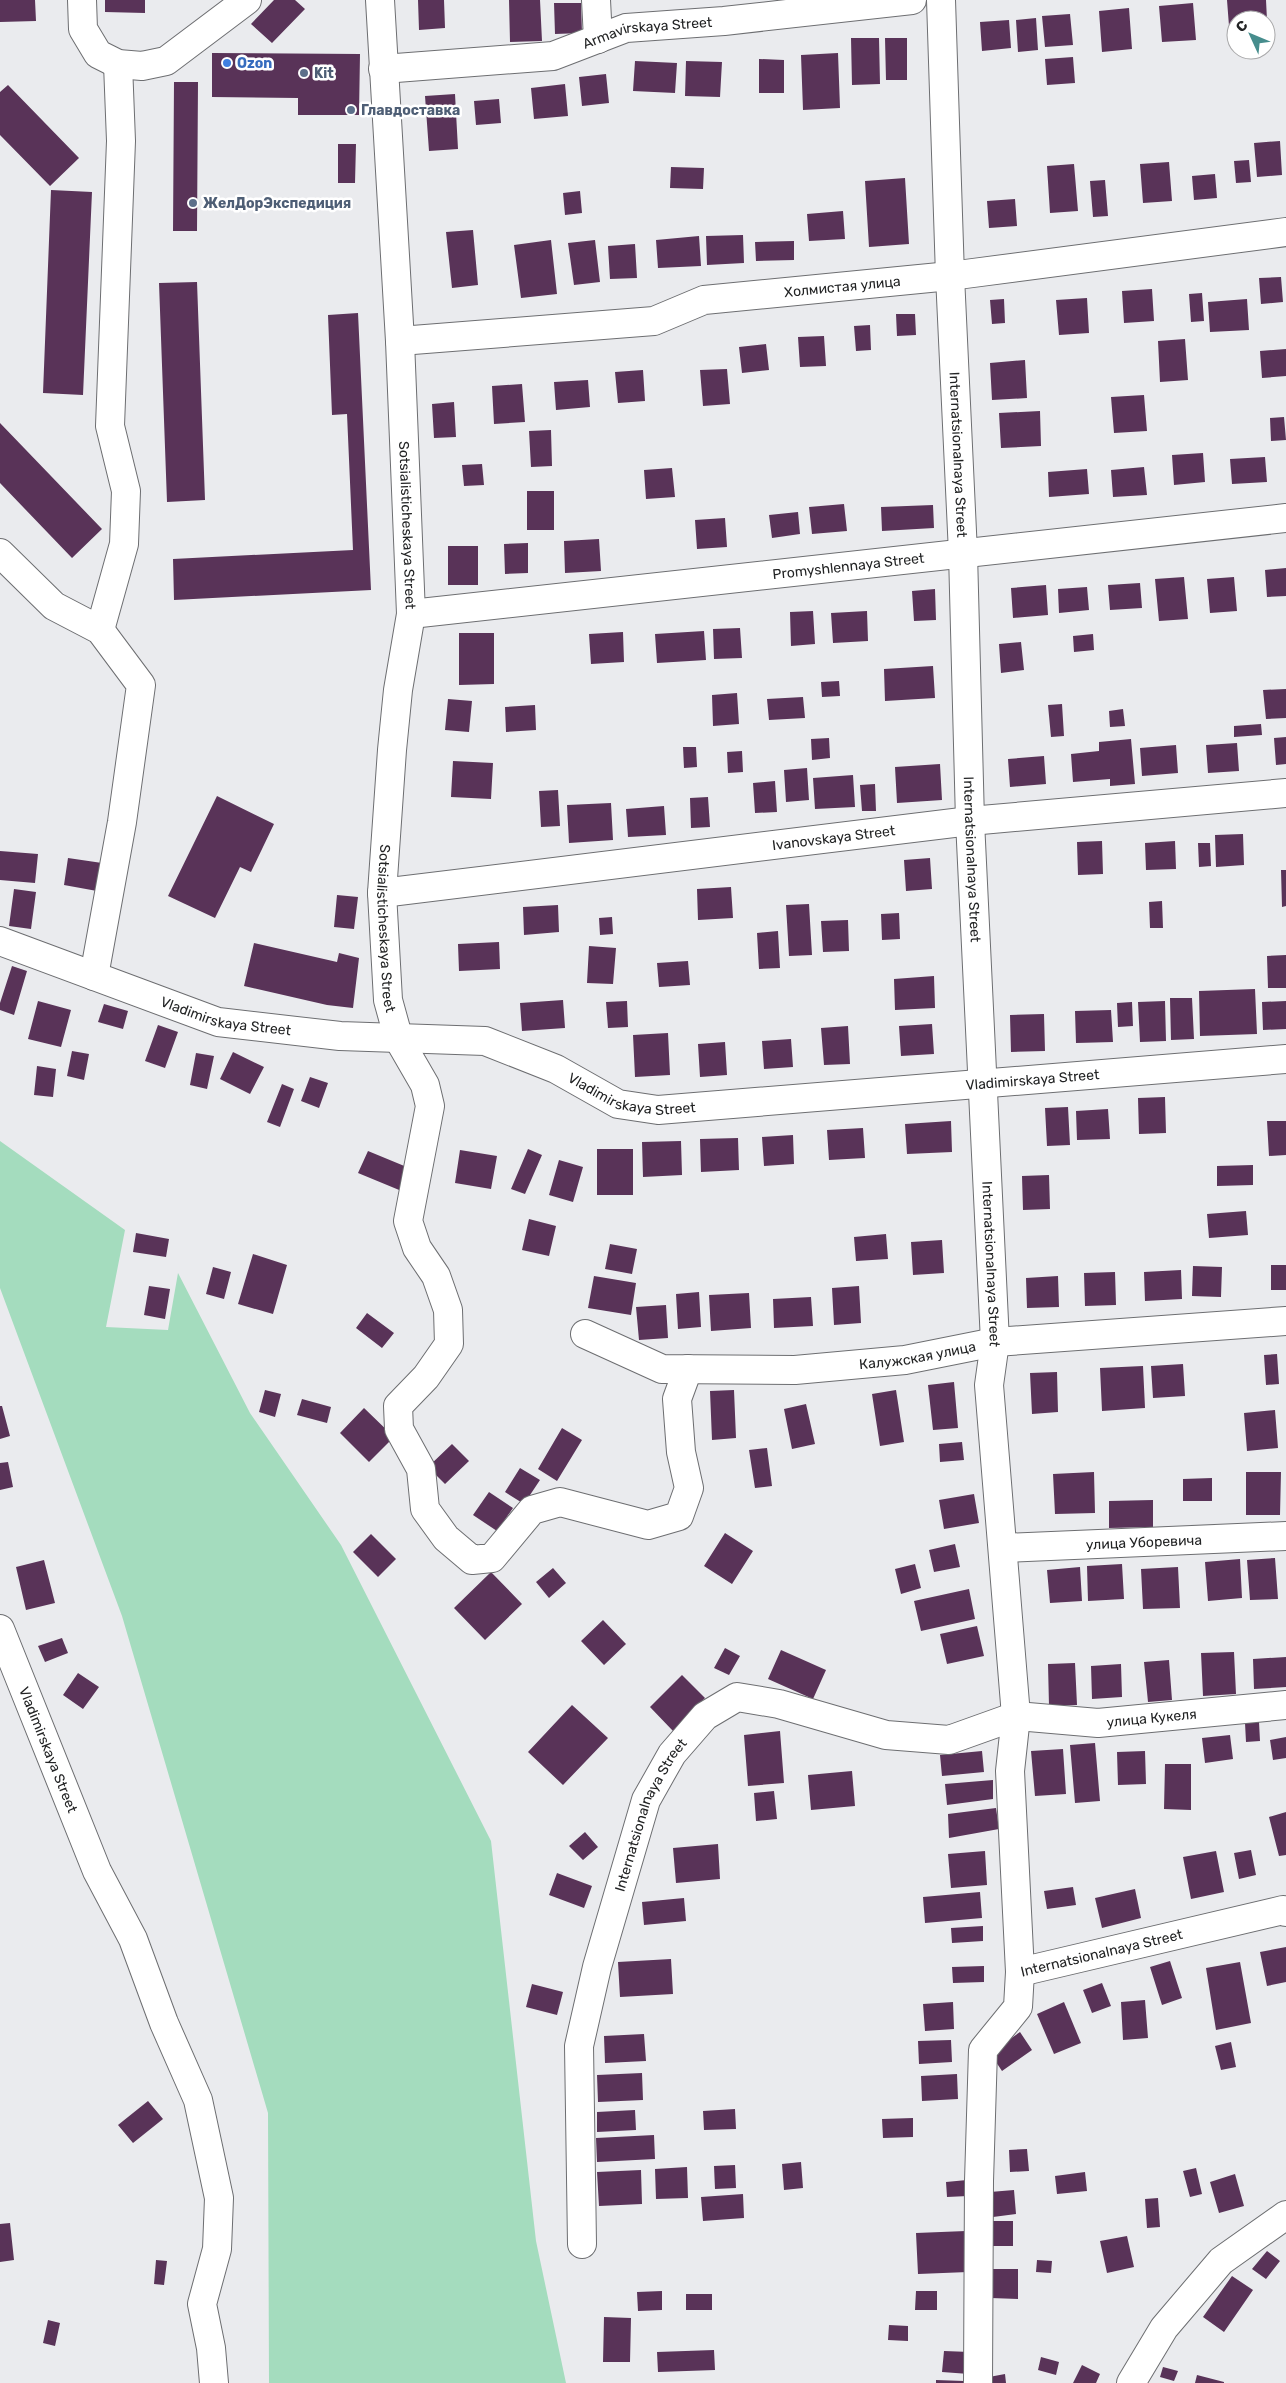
<svg xmlns="http://www.w3.org/2000/svg" width="1286" height="2383" font-family="Rubik,sans-serif">
<style>
.green{fill:#a4dcbe}
.building{fill:#593358}
.lines{fill:none;stroke-linecap:round;stroke-linejoin:round}
.minor-casing{stroke:#6d6e71;stroke-width:30}
.minor{stroke:#fff;stroke-width:28}
.shop-dot{fill:#3f7fe0;stroke:#fff;stroke-width:2}
.service-dot{fill:#5c6f8a;stroke:#fff;stroke-width:2}
.labels{text-anchor:middle;stroke-width:5;stroke-linejoin:round;paint-order:stroke}
.street-label{font-size:14px;fill:#232425;stroke:#fff}
.shop-label{font-size:14px;font-weight:bold;fill:#366cbe;stroke:#fff;text-anchor:start}
.service-label{font-size:14px;font-weight:bold;fill:#4e5e75;stroke:#fff;text-anchor:start}
</style>
<rect width="100%" height="100%" fill="#eaebee"/>
<path class="green" d="M0,1141L125,1230L106,1327L168,1330L178,1273L250,1413L341,1545L491,1841L536,2241L566,2383H269L268,2113L122,1616L0,1288Z"/>
<path class="building" d="M0,0H35L36,21L0,22Z
M105,0H145V13L105,12Z
M274,0H295L305,9L272,43L251,24Z
M418,0H444L445,28L419,30Z
M509,0H540L542,41L510,42Z
M1227,0H1266L1267,20H1236V25L1229,26Z
M554,3H581L582,33L555,34Z
M1193,3L1196,40L1162,42L1159,6Z
M1129,8L1132,49L1102,52L1099,11Z
M1070,14L1073,45L1045,47L1042,16Z
M1036,18L1038,50L1018,52L1016,20Z
M1009,20L1011,48L982,51L980,22Z
M851,38H879L880,84L852,85Z
M885,38H907V80H886Z
M212,53L360,54L359,115H298V98L212,97Z
M838,53L840,108L803,110L801,55Z
M1073,57L1075,83L1047,85L1045,59Z
M759,59L784,60V93H759Z
M635,61L677,63L675,93L633,91Z
M686,61L722,62L720,97L685,96Z
M606,74L609,103L582,106L579,77Z
M174,82H198L197,231H173Z
M565,84L568,116L534,119L531,88Z
M8,85L79,158L50,186L0,135V92Z
M455,94L458,149L429,151L425,96Z
M499,99L501,123L476,125L474,101Z
M1280,141L1282,175L1257,177L1254,143Z
M338,144H356L355,183H338Z
M1249,160L1251,182L1236,183L1234,161Z
M1169,162L1172,201L1143,203L1140,164Z
M1074,164L1078,211L1050,213L1047,166Z
M671,167L704,168L703,189L670,188Z
M1215,174L1217,198L1194,200L1192,176Z
M905,178L909,244L869,247L865,181Z
M1105,180L1108,216L1093,217L1090,181Z
M51,190L92,192L83,395L43,393Z
M580,191L582,213L565,215L563,193Z
M1015,199L1017,226L989,228L987,201Z
M843,211L845,239L809,241L807,214Z
M473,230L478,285L452,288L446,232Z
M743,235L744,263L707,265L706,236Z
M699,236L701,266L658,268L656,240Z
M551,240L557,294L521,298L514,245Z
M595,240L600,282L574,285L568,243Z
M794,241V260L756,261L755,242Z
M635,244L637,278L610,279L608,246Z
M1281,277L1283,302L1261,304L1259,278Z
M197,282L205,500L167,502L159,283Z
M1152,289L1154,321L1124,323L1122,291Z
M1202,293L1204,321L1191,322L1189,294Z
M1087,298L1089,333L1059,335L1056,300Z
M1004,299L1005,323L992,324L990,300Z
M1247,299L1249,330L1210,332L1208,302Z
M358,313L371,590L174,600L173,559L353,550L347,414L332,415L328,315Z
M896,314H915L916,335L897,336Z
M870,325L871,350L856,351L854,326Z
M824,336L826,366L800,367L798,337Z
M1185,339L1188,380L1160,382L1158,341Z
M766,344L769,370L742,373L739,347Z
M1286,349V376L1262,378L1260,351Z
M1025,360L1027,398L992,400L990,363Z
M727,369L730,404L703,406L700,370Z
M643,370L645,401L618,403L615,372Z
M588,380L590,407L556,410L554,382Z
M522,384L525,422L494,424L492,386Z
M1144,395L1147,431L1114,433L1111,397Z
M454,402L456,437L434,438L432,404Z
M1040,411L1041,446L1001,448L999,413Z
M1284,417L1286,440L1271,441L1270,418Z
M0,423L102,529L72,558L0,483Z
M551,430L552,466L531,467L529,431Z
M1203,453L1205,482L1174,485L1172,455Z
M1265,457L1267,482L1232,484L1230,459Z
M482,464L484,485L464,486L462,465Z
M1144,467L1147,495L1113,497L1111,470Z
M672,468L675,497L646,499L644,470Z
M1087,469L1089,494L1049,497L1048,472Z
M527,491H554V530H527Z
M844,504L847,531L812,534L809,507Z
M933,505L934,528L882,531L881,507Z
M798,512L800,534L772,538L769,515Z
M725,518L727,547L697,549L695,520Z
M599,539L601,571L565,573L564,541Z
M528,543V573L505,574L504,544Z
M448,546H478V585H448Z
M1286,568V596L1267,597L1265,570Z
M1184,577L1188,619L1159,621L1155,579Z
M1234,577L1237,611L1210,613L1207,579Z
M1140,583L1142,608L1110,610L1108,585Z
M1046,585L1048,615L1013,618L1011,588Z
M1087,587L1089,610L1059,613L1058,589Z
M935,589L936,620L914,621L912,591Z
M813,611L815,644L791,646L790,612Z
M867,611L868,641L833,643L831,613Z
M740,628L742,658L714,659L713,629Z
M704,631L706,660L657,663L655,634Z
M623,632L624,662L591,664L589,634Z
M459,633H494V684L459,685Z
M1093,634L1094,650L1074,652L1073,636Z
M1021,642L1024,670L1001,673L999,644Z
M933,666L935,698L885,701L884,669Z
M839,681L840,696L822,697L821,682Z
M1286,689V718L1266,719L1263,690Z
M737,693L739,724L713,726L712,695Z
M803,697L805,718L769,720L767,699Z
M448,699L472,701L469,732L445,730Z
M1062,704L1064,736L1051,737L1048,705Z
M535,705L536,730L506,732L505,707Z
M1123,709L1125,726L1110,727L1109,711Z
M1261,724L1262,735L1234,737V726Z
M1286,737V764L1276,765L1274,738Z
M829,738L830,758L812,760L811,739Z
M1131,739L1135,784L1110,786V779L1073,782L1071,754L1099,751V742Z
M1237,743L1239,771L1208,773L1206,745Z
M1176,745L1178,773L1142,776L1140,748Z
M683,747H696L697,767L684,768Z
M742,751L743,772L728,773L727,752Z
M1044,756L1046,784L1010,787L1008,759Z
M453,761L493,763L491,799L451,797Z
M940,764L942,800L897,803L895,767Z
M807,768L809,800L786,802L784,770Z
M853,775L855,807L815,809L813,778Z
M775,781L777,812L755,813L753,783Z
M875,784L876,811H862L860,785Z
M558,790L560,826L541,827L539,791Z
M217,796L274,824L251,872L240,867L215,918L168,896Z
M708,797L710,827L691,828L690,798Z
M611,803L613,840L569,843L567,805Z
M664,806L666,835L628,837L626,809Z
M1243,834L1244,865L1216,867L1215,835Z
M1102,841L1103,874L1078,875L1077,842Z
M1175,841L1176,869L1146,870L1145,843Z
M1198,843H1210L1211,866L1199,867Z
M0,851L38,854L35,883L0,880Z
M68,858L102,863L97,891L64,885Z
M930,858L932,889L906,891L904,860Z
M1281,870H1286V906L1282,907Z
M731,887L733,918L698,920L697,889Z
M14,889L36,892L31,929L9,926Z
M337,895L358,897L354,929L334,927Z
M1162,901L1163,928H1150L1149,902Z
M809,904L812,955L789,956L786,905Z
M558,905L559,932L524,935L523,907Z
M899,913L900,939L882,940L881,914Z
M612,917L613,934L600,935L599,918Z
M848,920L849,951L823,952L821,921Z
M778,931L780,968L759,969L757,933Z
M499,942L500,969L459,971L458,944Z
M254,943L337,962L339,953L359,958L353,1008L327,1005L244,986Z
M589,946L616,948L613,984L587,983Z
M1286,955V988H1268L1267,956Z
M688,961L690,985L659,987L657,963Z
M12,966L27,971L14,1015L0,1010V1003Z
M934,976L935,1008L895,1010L894,979Z
M1255,989L1257,1034L1200,1036L1199,991Z
M1170,998H1192L1194,1039L1171,1040Z
M563,1000L565,1028L522,1031L520,1003Z
M38,1001L71,1010L61,1047L28,1039Z
M627,1001L628,1027L608,1028L606,1002Z
M1165,1001L1166,1041L1140,1042L1138,1002Z
M1286,1001V1029L1263,1030L1262,1002Z
M1132,1002L1133,1026L1118,1027L1117,1003Z
M104,1004L128,1011L123,1029L98,1022Z
M1111,1010L1113,1042L1076,1043L1075,1011Z
M1044,1014L1045,1051L1011,1052L1010,1015Z
M932,1024L934,1054L901,1056L899,1026Z
M158,1025L178,1032L165,1068L145,1061Z
M848,1026L850,1064L824,1065L821,1028Z
M668,1033L670,1075L635,1077L633,1035Z
M791,1039L793,1067L764,1069L762,1041Z
M725,1042L727,1075L700,1077L698,1044Z
M72,1051L89,1054L84,1080L67,1076Z
M233,1052L264,1067L250,1094L220,1079Z
M196,1053L214,1056L207,1089L190,1085Z
M37,1066L56,1069L53,1097L34,1095Z
M310,1077L328,1083L319,1108L301,1101Z
M282,1084L294,1089L280,1127L267,1122Z
M1165,1097L1166,1133L1139,1134L1138,1098Z
M1068,1107L1070,1145L1047,1146L1045,1108Z
M1108,1109L1110,1139L1077,1140L1076,1111Z
M951,1121L952,1152L907,1154L905,1124Z
M1267,1121H1286V1155L1269,1156Z
M863,1128L865,1158L829,1160L827,1130Z
M793,1135L794,1164L764,1166L762,1137Z
M738,1138L739,1170L701,1172L700,1139Z
M681,1141L682,1175L643,1177L642,1142Z
M528,1149L542,1155L525,1194L511,1189Z
M597,1149H633V1195H597Z
M460,1150L497,1156L491,1189L455,1183Z
M368,1151L414,1170L404,1192L358,1173Z
M559,1160L583,1167L573,1202L549,1195Z
M1253,1165V1185L1217,1186V1166Z
M1049,1175L1050,1209L1023,1210L1022,1176Z
M1246,1211L1248,1235L1209,1238L1207,1214Z
M529,1219L556,1226L549,1256L522,1250Z
M136,1233L169,1239L166,1257L133,1252Z
M886,1234L888,1259L856,1261L854,1237Z
M942,1240L944,1273L913,1275L911,1242Z
M610,1244L637,1249L632,1274L605,1269Z
M253,1254L287,1265L273,1314L238,1304Z
M1271,1265H1286V1290H1271Z
M1193,1266L1222,1267L1221,1297L1192,1296Z
M213,1267L231,1272L224,1299L206,1294Z
M1181,1270L1182,1299L1145,1301L1144,1272Z
M1115,1272L1116,1305L1085,1306L1084,1273Z
M594,1276L636,1283L631,1315L588,1308Z
M1058,1276L1059,1307L1027,1308L1026,1278Z
M149,1286L170,1289L165,1319L144,1315Z
M859,1286L861,1323L834,1325L832,1288Z
M699,1292L701,1327L678,1329L676,1294Z
M749,1293L751,1328L711,1331L709,1295Z
M811,1297L813,1326L774,1328L773,1299Z
M666,1305L668,1338L639,1340L636,1307Z
M367,1313L394,1333L382,1348L356,1328Z
M1277,1354L1279,1384L1266,1385L1264,1355Z
M1183,1364L1185,1396L1153,1398L1151,1366Z
M1143,1366L1145,1408L1102,1411L1100,1368Z
M1057,1372L1058,1412L1032,1414L1030,1373Z
M954,1382L958,1428L933,1430L928,1385Z
M265,1390L281,1394L275,1417L259,1412Z
M734,1390L736,1438L712,1440L710,1391Z
M896,1390L904,1442L880,1446L872,1394Z
M302,1399L331,1407L327,1423L297,1415Z
M806,1404L815,1444L792,1449L784,1409Z
M0,1406H2L10,1436L0,1439Z
M364,1408L394,1437L369,1462L340,1433Z
M1275,1410L1278,1448L1247,1451L1244,1413Z
M562,1428L582,1440L557,1481L538,1469Z
M962,1442L964,1460L940,1462L939,1444Z
M452,1444L469,1461L445,1484L428,1467Z
M767,1448L772,1486L755,1488L749,1450Z
M8,1462L13,1487L0,1490V1463Z
M520,1468L540,1480L524,1504L505,1492Z
M1094,1472L1095,1513L1055,1514L1053,1474Z
M1246,1472H1281L1280,1515H1246Z
M1212,1478V1501H1183V1479Z
M489,1492L513,1508L497,1531L473,1515Z
M974,1494L979,1523L944,1529L939,1500Z
M1153,1500V1527L1109,1528V1501Z
M725,1533L753,1551L732,1584L704,1566Z
M371,1534L396,1559L378,1577L353,1552Z
M955,1544L960,1567L934,1572L929,1550Z
M1275,1558L1278,1599L1250,1600L1247,1560Z
M1240,1559L1242,1598L1208,1601L1205,1562Z
M44,1560L55,1603L26,1610L16,1567Z
M915,1564L921,1588L901,1594L895,1569Z
M1122,1564L1124,1599L1088,1601L1087,1566Z
M1080,1567L1082,1601L1050,1603L1047,1570Z
M1178,1567L1180,1608L1143,1609L1141,1569Z
M553,1568L566,1583L549,1598L536,1582Z
M491,1572L522,1604L485,1640L454,1608Z
M969,1589L975,1619L921,1631L914,1601Z
M603,1620L626,1644L604,1665L581,1641Z
M977,1626L984,1656L947,1664L940,1634Z
M62,1638L68,1653L45,1662L38,1646Z
M725,1648L740,1656L729,1675L714,1668Z
M781,1650L826,1670L813,1699L768,1679Z
M1234,1652L1236,1694L1203,1696L1201,1653Z
M1286,1657V1687L1254,1689L1253,1659Z
M1169,1660L1172,1700L1148,1702L1144,1662Z
M1075,1663L1077,1705L1049,1706L1048,1664Z
M1121,1664L1122,1697L1092,1699L1091,1666Z
M78,1673L99,1687L83,1709L63,1695Z
M682,1675L705,1698L673,1731L650,1707Z
M572,1705L608,1738L563,1785L528,1752Z
M1259,1722L1260,1741L1246,1742L1245,1723Z
M780,1731L784,1783L748,1786L744,1735Z
M1230,1735L1233,1759L1205,1763L1202,1738Z
M1286,1737V1758L1273,1760L1270,1740Z
M1095,1743L1100,1801L1075,1803L1070,1745Z
M1063,1749L1066,1794L1035,1796L1031,1751Z
M982,1751L984,1772L942,1776L940,1755Z
M1145,1751L1146,1784L1118,1785L1117,1752Z
M1165,1764H1191V1810L1164,1809Z
M852,1771L855,1806L811,1810L808,1775Z
M993,1780V1799L947,1805L945,1784Z
M774,1791L777,1819L756,1821L754,1793Z
M996,1808L999,1829L949,1838L948,1814Z
M1286,1812V1855L1279,1856L1269,1817Z
M585,1832L598,1847L583,1860L569,1846Z
M718,1844L720,1879L676,1883L673,1848Z
M1251,1850L1256,1875L1239,1879L1234,1853Z
M985,1851L987,1885L951,1888L948,1854Z
M1216,1851L1224,1892L1191,1899L1183,1857Z
M557,1873L592,1886L584,1908L549,1895Z
M1073,1887L1076,1905L1047,1909L1044,1891Z
M1135,1889L1141,1918L1102,1928L1095,1898Z
M980,1892L982,1918L925,1923L923,1897Z
M684,1898L686,1921L644,1925L642,1902Z
M983,1926V1941L952,1943L951,1928Z
M1286,1947V1982L1267,1986L1260,1952Z
M671,1959L673,1994L620,1997L618,1962Z
M1170,1961L1182,1998L1162,2005L1150,1967Z
M1240,1962L1251,2023L1216,2030L1206,1968Z
M984,1966V1982L953,1983L952,1967Z
M1102,1983L1111,2006L1092,2013L1083,1990Z
M532,1984L563,1992L557,2015L526,2007Z
M1145,2000L1148,2038L1123,2040L1121,2002Z
M953,2002L954,2029L925,2031L923,2004Z
M1064,2002L1081,2043L1054,2054L1037,2014Z
M1020,2032L1032,2050L1002,2071L990,2053Z
M644,2034L646,2061L605,2063L604,2036Z
M951,2040L952,2062L919,2064L918,2041Z
M1231,2042L1236,2067L1221,2070L1215,2046Z
M642,2073L643,2100L598,2102L597,2075Z
M957,2074L958,2099L922,2101L921,2076Z
M148,2101L163,2119L133,2143L118,2125Z
M735,2109L736,2129L704,2130L703,2111Z
M635,2110L636,2130L597,2132V2112Z
M913,2118V2137L883,2138L882,2119Z
M654,2135L655,2159L597,2162L596,2138Z
M1027,2149L1029,2171L1010,2172L1009,2150Z
M801,2162L803,2188L784,2190L782,2164Z
M735,2165L736,2188L715,2189L714,2166Z
M687,2167L688,2198L656,2199L655,2169Z
M1196,2168L1202,2194L1190,2197L1183,2171Z
M641,2170L642,2204L599,2206L597,2172Z
M1085,2172L1087,2191L1057,2194L1055,2176Z
M1235,2174L1244,2206L1219,2213L1210,2182Z
M967,2180L968,2196L947,2197L946,2182Z
M1014,2190L1016,2214L993,2217L990,2192Z
M743,2194L744,2218L703,2221L701,2197Z
M1158,2198L1160,2227L1147,2228L1145,2199Z
M987,2221H1013V2246H987Z
M10,2223L14,2260L0,2262V2224Z
M966,2231L968,2272L918,2274L916,2233Z
M1127,2236L1134,2267L1107,2273L1100,2241Z
M1267,2251L1280,2261L1266,2279L1252,2269Z
M156,2260L167,2261L164,2285L154,2284Z
M1037,2260L1052,2261L1051,2273L1036,2272Z
M991,2269H1018V2299L991,2298Z
M1232,2276L1253,2290L1224,2332L1203,2317Z
M662,2291V2310L638,2311L637,2292Z
M916,2291H937V2310H915Z
M686,2294H712V2310H686Z
M604,2317L631,2318L630,2362H603Z
M48,2320L60,2323L55,2346L43,2343Z
M889,2325L908,2326V2341L888,2340Z
M714,2350L715,2370L658,2372L657,2352Z
M944,2351L970,2352L969,2374L942,2372Z
M1041,2357L1059,2362L1056,2375L1038,2370Z
M1082,2365L1100,2374L1096,2383H1073Z
M1163,2367L1178,2371L1174,2381L1160,2377Z
M1005,2374L1006,2383H990L989,2377Z
M1197,2375L1224,2382V2383H1195Z
M936,2380L964,2381V2383H936Z"/>
<g class="lines">
<g class="minor-casing">
<g id="minor">
<path d="M82,0L83,29L98,54L118,64L142,66L166,61L247,0"/>
<path id="s1" d="M380,0L400,341L411,614L398,690L392,750L382,893L388,1000L399,1040L425,1085L430,1106L408,1221L417,1248L436,1276L448,1310L449,1344L426,1377L398,1406L399,1429L421,1469L425,1509L446,1538L472,1560L492,1558L532,1510L560,1502L648,1525L679,1516L689,1488L681,1452L677,1399L688,1369"/>
<path d="M596,0L598,39"/>
<path id="s2" d="M941,0L950,276L963,553L970,821L995,1342L989,1385L1016,1716L1010,1771L1020,1972L1283,1910L1286,1912"/>
<path id="s3" d="M383,69L553,56L626,28L724,21L912,0"/>
<path id="s4" d="M400,341L654,321L704,300L950,276L1286,232"/>
<path d="M0,553L54,606L100,630L141,685L122,822L94,976"/>
<path id="s5" d="M411,614L1286,518"/>
<path d="M100,630L124,544L126,491L110,426L121,141L118,64"/>
<path id="s6" d="M382,893L970,821L1286,793"/>
<path id="s7" d="M0,941L218,1022L340,1036L485,1041L556,1069L618,1104L658,1110L1286,1059"/>
<path id="s8" d="M585,1334L662,1369L795,1370L905,1360L995,1342L1286,1321"/>
<path id="s9" d="M1003,1548L1286,1536"/>
<path id="s10" d="M0,1629L97,1871L133,1939L164,2023L198,2100L219,2198L217,2249L202,2304L211,2348L214,2383"/>
<path id="s11" d="M582,2244L579,2046L597,1967L646,1800L672,1754L705,1716L737,1697L779,1704L886,1735L949,1740L1016,1716L1098,1723L1286,1705"/>
<path d="M978,2383L979,2181L983,2050L1018,2007L1020,1972"/>
<path d="M1131,2383L1164,2328L1221,2261L1286,2215"/>
</g>
</g>
<use href="#minor" class="minor"/>
</g>
<circle class="shop-dot" cx="227" cy="63" r="5"/>
<g class="service-dot">
<circle cx="304" cy="73" r="5"/>
<circle cx="351" cy="110" r="5"/>
<circle cx="193" cy="203" r="5"/>
</g>
<g class="labels">
<g class="street-label">
<text dy="5" stroke="none"><textPath href="#s3" startOffset="269">Armavirskaya Street</textPath></text>
<text dy="5" stroke="none"><textPath href="#s4" startOffset="448">Холмистая улица</textPath></text>
<text dy="5" stroke="none"><textPath href="#s2" startOffset="455">Internatsionalnaya Street</textPath></text>
<text dy="5" stroke="none"><textPath href="#s1" startOffset="526">Sotsialisticheskaya Street</textPath></text>
<text dy="5" stroke="none"><textPath href="#s5" startOffset="440">Promyshlennaya Street</textPath></text>
<text dy="5" stroke="none"><textPath href="#s6" startOffset="455">Ivanovskaya Street</textPath></text>
<text dy="5" stroke="none"><textPath href="#s2" startOffset="860">Internatsionalnaya Street</textPath></text>
<text dy="5" stroke="none"><textPath href="#s1" startOffset="931">Sotsialisticheskaya Street</textPath></text>
<text dy="5" stroke="none"><textPath href="#s7" startOffset="239">Vladimirskaya Street</textPath></text>
<text dy="5" stroke="none"><textPath href="#s7" startOffset="1064">Vladimirskaya Street</textPath></text>
<text dy="5" stroke="none"><textPath href="#s7" startOffset="659">Vladimirskaya Street</textPath></text>
<text dy="5" stroke="none"><textPath href="#s2" startOffset="1265">Internatsionalnaya Street</textPath></text>
<text dy="5" stroke="none"><textPath href="#s8" startOffset="341">Калужская улица</textPath></text>
<text dy="5" stroke="none"><textPath href="#s9" startOffset="141">улица Уборевича</textPath></text>
<text dy="5" stroke="none"><textPath href="#s11" startOffset="1018">улица Кукеля</textPath></text>
<text dy="5" stroke="none"><textPath href="#s10" startOffset="130">Vladimirskaya Street</textPath></text>
<text dy="5" stroke="none"><textPath href="#s11" startOffset="441">Internatsionalnaya Street</textPath></text>
<text dy="5" stroke="none"><textPath href="#s2" startOffset="2059">Internatsionalnaya Street</textPath></text>
</g>
<g class="shop-label">
<text x="237" y="68">Ozon</text>
</g>
<g class="service-label">
<text x="314" y="78">Kit</text>
<text x="361" y="115">Главдоставка</text>
<text x="203" y="208">ЖелДорЭкспедиция</text>
</g>
</g>
<g transform="translate(1251 35) rotate(314)"><circle r="24" fill="#ffffff" stroke="#a7a7a8"/>
<path d="M0-4L9 19L0 12L-9 19Z" fill="#468d8d"/>
<text y="-8" font-size="14" font-weight="bold" text-anchor="middle" fill="#232425">С</text>
</g>
</svg>
